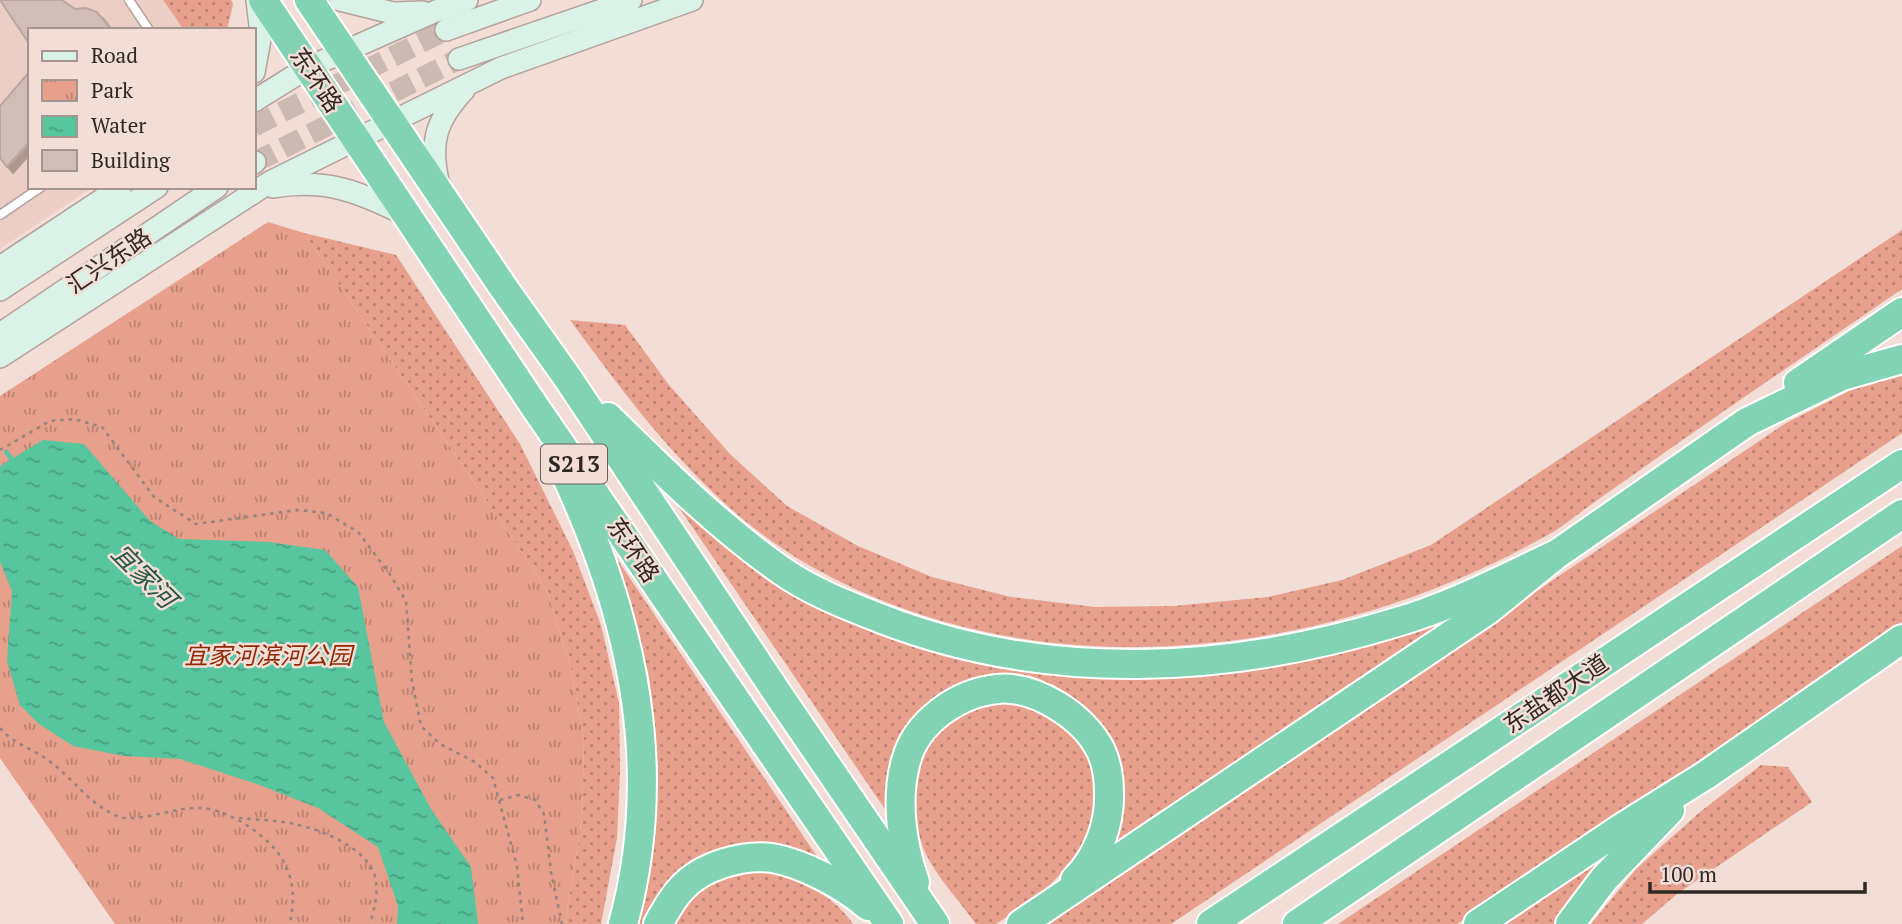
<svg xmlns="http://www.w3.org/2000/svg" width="1902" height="924" font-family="'PT Serif','Noto Sans SC',serif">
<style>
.built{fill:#ebcfc6}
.grass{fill:url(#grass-dots)}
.park{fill:url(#park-tufts)}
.water{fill:url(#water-ripples)}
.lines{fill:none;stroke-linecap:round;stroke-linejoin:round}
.stream{stroke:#57c59d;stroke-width:4.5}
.building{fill:#d1bdb7;stroke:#baa6a0;stroke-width:2;filter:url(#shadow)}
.secondary-tunnel{stroke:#cbb9b3;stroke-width:21;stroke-dasharray:21 10;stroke-linecap:butt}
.lane-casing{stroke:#b5a19b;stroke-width:11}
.secondary-casing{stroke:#b5a19b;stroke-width:24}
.highway-casing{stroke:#fff;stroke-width:32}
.path{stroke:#938480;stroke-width:2.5;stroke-dasharray:3.5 5;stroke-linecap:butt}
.lane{stroke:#fff;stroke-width:8}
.secondary{stroke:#daf2e8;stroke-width:21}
.highway{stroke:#82d3b3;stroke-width:28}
.labels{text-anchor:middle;stroke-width:5;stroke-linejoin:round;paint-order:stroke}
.shield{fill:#f2ddd7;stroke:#6a5e5a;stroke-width:2}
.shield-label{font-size:23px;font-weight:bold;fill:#2f2825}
.street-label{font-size:24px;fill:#2f2825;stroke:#f2ddd7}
.park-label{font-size:24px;font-style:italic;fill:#922801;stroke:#f2ddd7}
.water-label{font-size:26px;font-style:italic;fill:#295745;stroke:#f2ddd7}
</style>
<defs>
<pattern id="grass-dots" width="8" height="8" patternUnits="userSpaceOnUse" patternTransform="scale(1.75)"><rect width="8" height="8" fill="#e7a08b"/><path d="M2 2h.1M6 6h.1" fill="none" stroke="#bc8271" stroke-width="1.8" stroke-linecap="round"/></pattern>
<pattern id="park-tufts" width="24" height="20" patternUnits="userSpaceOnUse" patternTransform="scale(1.75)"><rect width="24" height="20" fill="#e7a08b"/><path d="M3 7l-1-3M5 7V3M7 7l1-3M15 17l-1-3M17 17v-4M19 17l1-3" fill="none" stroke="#bc8271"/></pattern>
<pattern id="water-ripples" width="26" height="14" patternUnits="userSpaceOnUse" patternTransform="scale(1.75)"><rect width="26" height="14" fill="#57c59d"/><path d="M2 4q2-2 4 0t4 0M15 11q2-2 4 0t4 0" fill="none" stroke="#48a080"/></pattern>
<filter id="shadow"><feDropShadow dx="6" dy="6" stdDeviation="0" flood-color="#0004"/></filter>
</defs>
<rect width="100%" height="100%" fill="#f2ddd7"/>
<path class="built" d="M0,0H163L184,30H30V187H93L0,249Z"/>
<path class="grass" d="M163,0H231L233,4L227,30H184Z
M1902,230V289C1825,342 1748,394 1671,448C1644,467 1616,487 1589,506C1574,517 1560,529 1544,537C1323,661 1032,694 807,564C707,506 637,411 570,320L625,325L669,385L731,455L787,506L858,546L932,577L1011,597L1095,607L1174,606L1268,597L1342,580L1431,545Z
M304,233L396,255L520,444L573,551L601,625L619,703L620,771L617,838L601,924H565L582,819L584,738L570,665L546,588Z
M1902,374V433L1171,924H1042L1786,423L1851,390Z
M678,506L717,538L845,617L923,649L1008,667L1098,678L1201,674L1295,662L1402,633L1477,606L1105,856L1121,815L1065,696L932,701L891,818Z
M1902,546V622L1887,635L1457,924H1338Z
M615,556L820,861L747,846L650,924H638L653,842L658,767L649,676Z
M999,702L1026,703L1053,714L1090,753L1098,780L1096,806L1089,830L1076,858L1040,895L996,924H976C961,903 937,877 926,854C919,841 916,822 915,807C912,747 943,716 999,702Z
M1761,765L1788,767L1812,802L1677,894L1642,924H1591L1636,869L1700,812Z
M1629,834L1554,924H1496Z
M761,869C796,878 832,893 853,924H671C676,916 681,906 687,900C708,881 734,872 761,869Z"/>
<path class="park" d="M268,222L304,233L546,588L570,665L584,738L582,819L565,924H115L0,758V396Z"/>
<path class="water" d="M43,440L84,444L150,521L179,539L269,542L325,550L358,587L384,722L431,809L471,867L478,924H397L398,906L378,847L318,808L257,784L180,759L124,756L73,746L39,724L20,705L7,661L12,591L0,562V466Z"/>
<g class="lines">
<path class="stream" d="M6,452L15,463"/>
</g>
<path class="building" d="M0,0H62L75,9L86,8L97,12L111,30H30V45Z
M30,71V141L7,167L0,158V106Z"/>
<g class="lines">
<path class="secondary-tunnel" d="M254,126L446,30
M255,162L459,59"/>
<g class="lane-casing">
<path id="lane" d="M129,0L149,30
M0,215L41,187"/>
</g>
<g class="secondary-casing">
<path id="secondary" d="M340,0L393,13L423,12
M446,30L530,0
M459,59L631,0
M254,72L261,34L257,0
M254,101L307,68L436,11L467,0
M254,163L255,162
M439,185C429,144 435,121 464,90
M273,187C326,178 360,192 406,215
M0,267L121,187
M0,290L157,187
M0,334L217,187
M0,357L270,182L501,68L692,0"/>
</g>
<g class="highway-casing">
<path id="highway" d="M263,0L533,404L889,924
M309,0L503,287L567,377L780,697L935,924
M1798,383L1902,312
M608,417C663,471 718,526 782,571C812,592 849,606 882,619C1048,683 1228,674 1397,622C1452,606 1505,578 1557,554
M568,480C633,621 665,771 623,924
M915,882C902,846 895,799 906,761C916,722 958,693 997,689C1035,685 1085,717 1101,751C1107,764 1109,779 1109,793C1110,824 1098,857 1075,880
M658,924C665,912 672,898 682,888C702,866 743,854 772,858C802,863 846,886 868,906
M1021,924L1488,610L1557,554L1747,422L1842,376L1902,359
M1211,924L1902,464
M1297,924L1902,514
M1478,924L1626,825L1706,775L1902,639
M1570,924L1604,879L1670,810"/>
</g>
<path class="path" d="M0,450L50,421L74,419L102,427L154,497L196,524L297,510L326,513L358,532L389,573L406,601L412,681L421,726L440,744L475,762L493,778L517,866L523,924
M0,728C14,745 37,750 53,764C76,782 92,807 120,817C138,823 179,806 200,808C231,809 278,841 288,871C295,889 293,906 290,924
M500,800L518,795L535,800L544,814L551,872L562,924
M239,818C257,820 277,820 294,824C323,830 371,849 376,881C378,896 374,909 370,924"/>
<use href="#lane" class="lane"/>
<use href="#secondary" class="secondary"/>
<use href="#highway" class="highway"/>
</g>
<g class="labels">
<rect class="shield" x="541" y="444.5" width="66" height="39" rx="5"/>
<g class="shield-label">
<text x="574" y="472">S213</text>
</g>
<g class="street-label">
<text transform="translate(316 80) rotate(56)" y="8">东环路</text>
<text transform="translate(109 261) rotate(-34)" y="8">汇兴东路</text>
<text transform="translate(633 550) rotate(56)" y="8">东环路</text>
<text transform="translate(1556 694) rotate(-34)" y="8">东盐都大道</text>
</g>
<g class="park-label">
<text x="268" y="664">宜家河滨河公园</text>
</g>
<g class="water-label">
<text transform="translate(144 576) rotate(45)" y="9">宜家河</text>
</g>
</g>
<rect x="28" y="28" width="228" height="161" fill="#f2ddd7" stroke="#a49590" stroke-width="2"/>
<rect x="42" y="51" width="35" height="10" fill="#daf2e8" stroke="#a49590" stroke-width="2"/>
<text x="91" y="63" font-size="21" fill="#2f2825">Road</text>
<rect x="42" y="80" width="35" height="21" fill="url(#park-tufts)" stroke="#a49590" stroke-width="2"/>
<text x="91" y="98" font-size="21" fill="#2f2825">Park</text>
<rect x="42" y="116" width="35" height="21" fill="url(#water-ripples)" stroke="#a49590" stroke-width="2"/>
<text x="91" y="133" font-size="21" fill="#2f2825">Water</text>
<rect x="42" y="150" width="35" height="21" fill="#d1bdb7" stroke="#a49590" stroke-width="2"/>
<text x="91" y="168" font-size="21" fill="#2f2825">Building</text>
<path d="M1650 882v10h215v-10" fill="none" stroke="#2f2825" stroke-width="3.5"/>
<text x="1660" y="882" font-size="21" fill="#2f2825" stroke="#f2ddd7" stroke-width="5" paint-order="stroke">100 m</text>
</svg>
